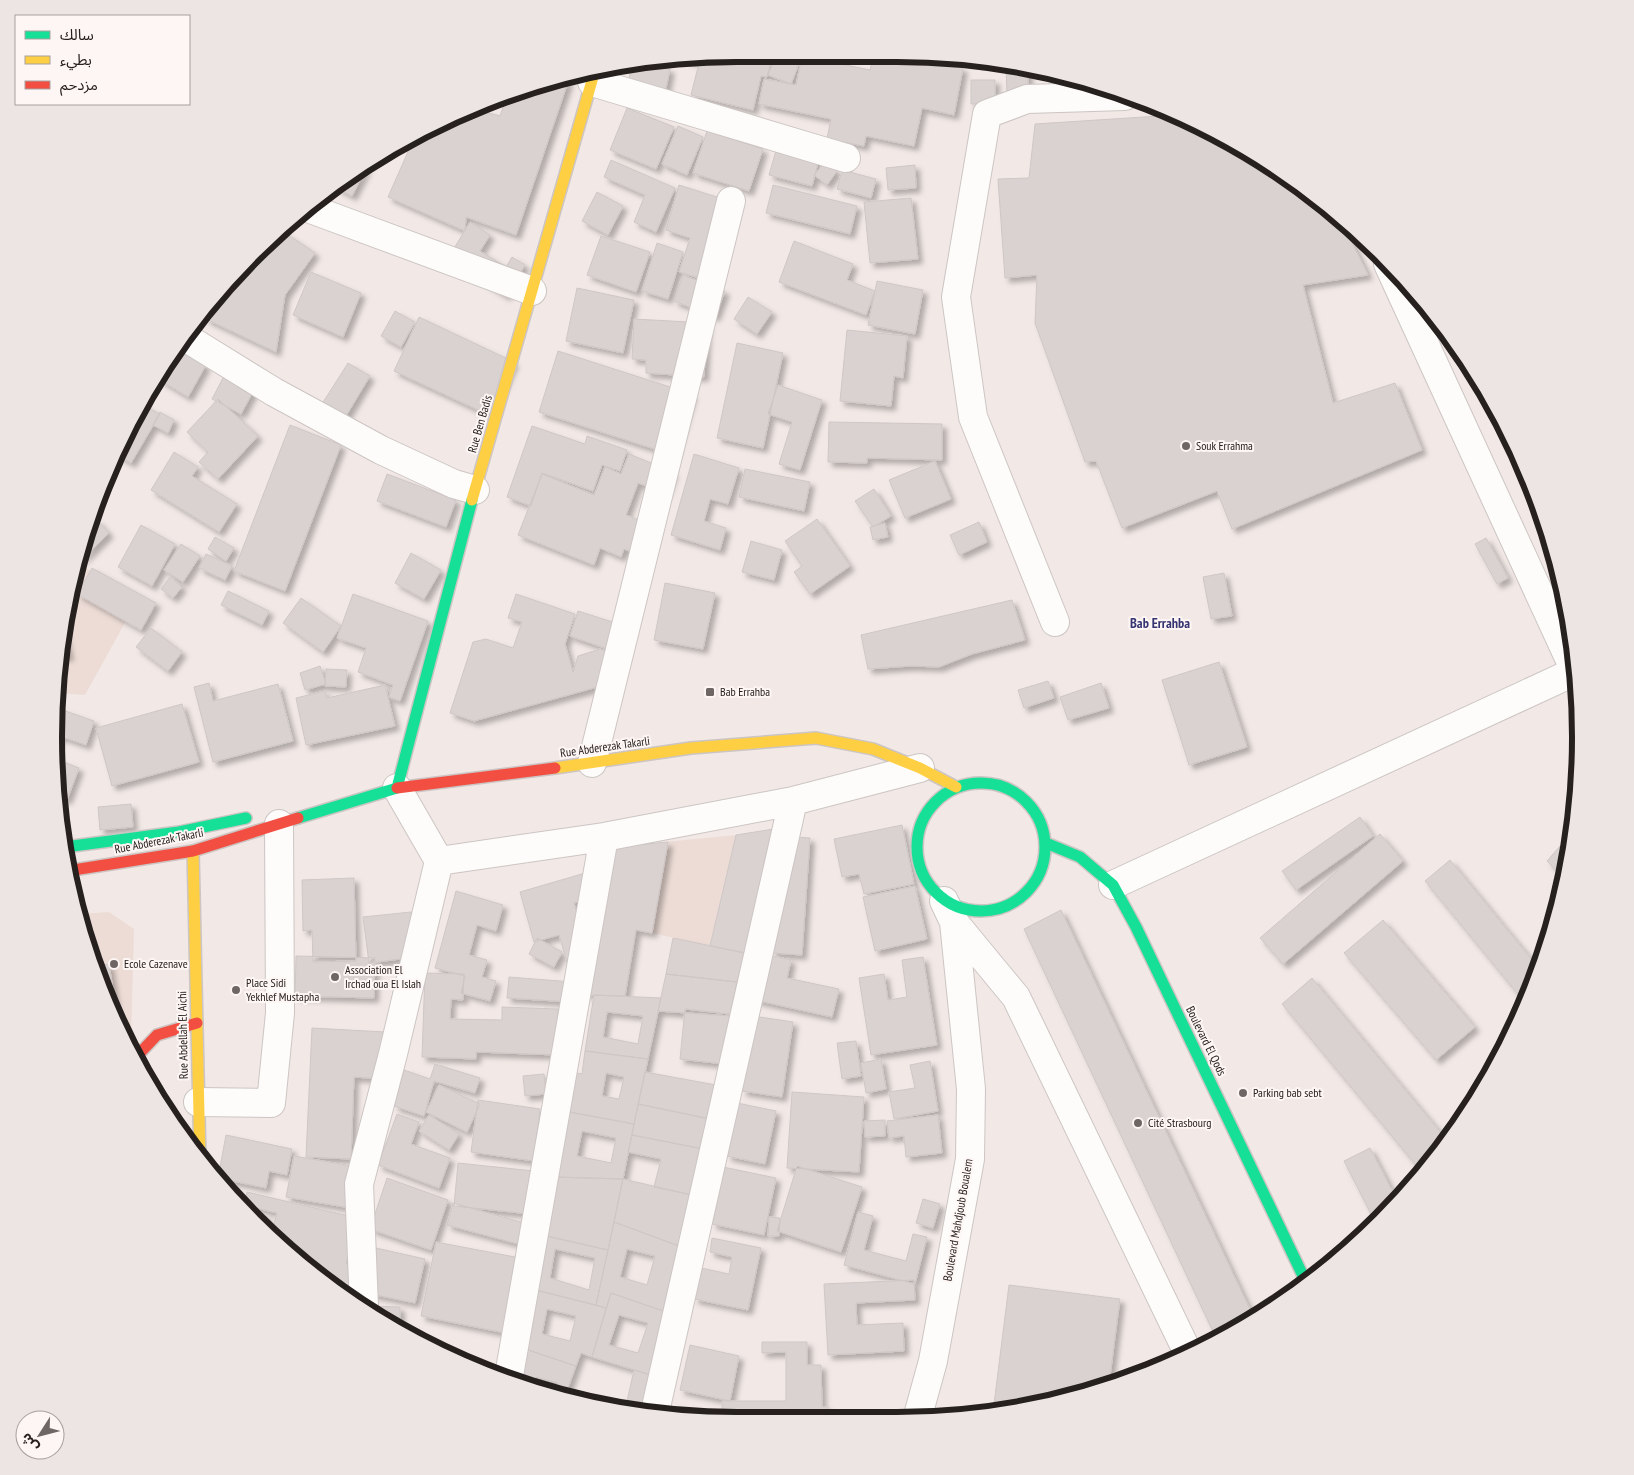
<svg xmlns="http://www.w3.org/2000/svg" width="1634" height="1475" font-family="'PT Sans Narrow','Noto Sans Arabic',sans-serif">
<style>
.built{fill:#eddcd6}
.building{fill:#d9d2d1;stroke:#cec7c6;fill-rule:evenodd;filter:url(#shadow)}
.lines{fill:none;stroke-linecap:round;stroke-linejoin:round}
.street-casing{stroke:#ccc5c3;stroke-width:30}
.fast-casing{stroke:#ccc5c3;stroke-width:14}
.slow-casing{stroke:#ccc5c3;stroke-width:14}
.jam-casing{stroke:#ccc5c3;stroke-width:14}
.street{stroke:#fdfcfb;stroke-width:28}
.fast{stroke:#16e098;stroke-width:11}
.slow{stroke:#ffcf43;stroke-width:11}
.jam{stroke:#f24e42;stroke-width:11}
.poi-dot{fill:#6d6664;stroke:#fdf6f4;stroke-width:2}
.labels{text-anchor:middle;stroke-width:4;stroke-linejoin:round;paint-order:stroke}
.street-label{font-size:12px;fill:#26201e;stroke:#fdf6f4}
.poi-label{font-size:12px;fill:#26201e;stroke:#fdf6f4;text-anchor:start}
.neighbourhood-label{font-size:14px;font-weight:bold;fill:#373571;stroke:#fdf6f4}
.rim{fill:none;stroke:#26201e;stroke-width:6}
</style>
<defs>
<filter id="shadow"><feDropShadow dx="4.5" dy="4.5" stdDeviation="2.5" flood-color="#0004"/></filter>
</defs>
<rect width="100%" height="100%" fill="#f2e9e6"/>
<path class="built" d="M80,564L137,601L85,695L58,693L67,604Z
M736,835L745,953L637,930L625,996L586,995L613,847Z
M109,912L134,929L131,1042L106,999L80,914Z"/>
<path class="building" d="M738,54H773L767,77L761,76L753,110L691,95L699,63L683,59Z
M777,54H783L800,61L791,84L768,75Z
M874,55H899L963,68L954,115L922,108L914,146L866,136L864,146L827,139L831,119L759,104L764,79L796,85L802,56L870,70Z
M937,55L957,57L956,63L936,58Z
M644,63L670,69L663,103L626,94L632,64Z
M1006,64L1028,67V96H1007Z
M569,79L516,235L466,217L465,231L388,197L414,138L435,124L478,110L500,116L505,101Z
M971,80H995V104H971Z
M627,108L674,127L656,169L610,150Z
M1175,115L1276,169L1343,224L1368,275L1303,285L1333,403L1395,383L1422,450L1232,529L1217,491L1122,528L1096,461L1085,462L1035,323L1037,275L1005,278L998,179L1029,178L1035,124Z
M678,126L703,137L687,175L662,164Z
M707,131L763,149L749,191L693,173Z
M777,147L819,159L812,186L769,175Z
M611,160L675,188L656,232L634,222L645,195L604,177Z
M825,162L837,171L827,185L814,175Z
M915,165L916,188L888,190L886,168Z
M367,167L352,196L335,187Z
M842,170L876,179L871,198L837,189Z
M679,185L720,198L709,281L679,272L690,238L666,230Z
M773,185L857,206L850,234L766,213Z
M597,192L623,206L608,235L582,221Z
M911,198L918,259L870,263L864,202Z
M470,222L490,235L480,251L506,267L512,257L525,265L506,296L447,260Z
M284,232L315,253L285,295L276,352L206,319V310L274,242L276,243Z
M601,236L650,252L636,292L587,275Z
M794,241L853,264L847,280L875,291L866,315L779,282Z
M657,243L683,252L668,299L642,291Z
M311,272L361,293L343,337L293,315Z
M683,275L725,291L715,317L674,301Z
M877,281L923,290L915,334L868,325Z
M577,288L634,300L623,353L566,341Z
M748,297L772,312L757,334L734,319Z
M395,311L415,322L401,347L381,336Z
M419,317L514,362L489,415L394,371Z
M634,319L707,323L704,377L646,373V360L632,359Z
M847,330L907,336L903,378L894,376L891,406L840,401Z
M737,343L783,353L763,448L717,438Z
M178,349L206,365L188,397L160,380Z
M558,351L692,394L673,455L539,412Z
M348,363L370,376L343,421L320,407Z
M225,374L255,388L241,414L212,399Z
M778,385L822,400L800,470L779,464L792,422L768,414Z
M1484,393L1528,476L1549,546Z
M218,399L258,436L218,479L199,462L208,452L187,432Z
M143,405L160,414L131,463L117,455L124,435Z
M160,412L174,420L168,433L153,425Z
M829,422L942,424V460L867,458V463L828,462Z
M290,425L341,445L285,591L234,571Z
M532,426L585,444L587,436L627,450L620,471L602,465L593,491L542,473L531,506L507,497Z
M174,452L198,467L192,476L237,504L219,532L151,490Z
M629,454L673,472L665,493L638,483L626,515L649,524L637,554L624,549L621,557L600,548L594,565L518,535L542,474L594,495L605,467L621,474Z
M694,454L739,468L728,504L710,499L704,521L726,528L720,550L671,535Z
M935,461L951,499L905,518L889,480Z
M745,469L810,482L804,511L739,497Z
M387,474L456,500L446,527L377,501Z
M874,489L891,516L873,527L855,501Z
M96,519L109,533L82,560Z
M817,519L850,566L810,594L794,572L802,566L785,541Z
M979,522L987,542L959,555L950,535Z
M885,523L888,537L873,540L870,527Z
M141,525L175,544L152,586L118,567Z
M215,537L234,548L226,561L208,549Z
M1486,538L1508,578L1497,584L1475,544Z
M751,541L782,550L774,580L742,572Z
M181,544L200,556L183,582L164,570Z
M411,553L441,570L424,599L395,583Z
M206,554L232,566L225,580L199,568Z
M92,568L156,603L141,630L77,594Z
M1224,573L1232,616L1211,619L1203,577Z
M170,577L182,587L173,598L161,589Z
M665,583L715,593L703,649L654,640Z
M228,591L269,611L262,625L221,605Z
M353,594L428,621L400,701L389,697L393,685L358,672L366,648L337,638Z
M516,594L575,614L565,644L573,672L578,656L600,649L620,656L612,683L474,721L450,713L473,642L486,639L513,648L522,622L508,618Z
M301,598L341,626L323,652L283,623Z
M1012,600L1025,640L972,654L939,667L911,666L868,669L861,635Z
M578,611L625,626L616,652L570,636Z
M151,628L182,652L168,671L136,647Z
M64,631L69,656L62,657Z
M1219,662L1247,747L1189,765L1162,680Z
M320,666L326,684L305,690L300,673Z
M326,669L347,670L346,687L325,686Z
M1048,681L1054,698L1024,708L1018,690Z
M209,683L213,701L278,684L293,741L213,762L194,687Z
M1101,683L1109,708L1068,720L1060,697Z
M385,685L395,726L306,745L296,698L325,691L327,698Z
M182,704L199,762L112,786L96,728Z
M57,708L94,721L86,745L60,736L55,750L54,737Z
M56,759L79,768L67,800L60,797Z
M131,804L133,827L100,830L98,807Z
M1360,817L1373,836L1296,890L1282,871Z
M902,825L914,884L864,894L859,874L842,877L834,839Z
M774,829L745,953L710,946L736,835Z
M1380,834L1403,861L1283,964L1260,938Z
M780,836L810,838L802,955L772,953Z
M668,842L652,933L636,930L625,996L586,995L613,847Z
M1560,846L1565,851L1570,846L1565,878L1547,861Z
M1450,860L1538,967L1526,1004L1425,881Z
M592,871L599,896L574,903L589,955L567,962L559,935L534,942L520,892Z
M354,878L356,961L313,962L312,930L303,931L302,880Z
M915,886L927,939L875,951L863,897Z
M456,891L503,905L496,931L477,925L469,955L487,960L482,977L496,981L490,1001L461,993L465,976L435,968Z
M1061,910L1254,1318L1216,1338L1024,929Z
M411,912L416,957L369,963L363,917Z
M1383,920L1475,1027L1436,1060L1344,953Z
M537,938L562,952L554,967L529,954Z
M673,938L745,953L737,982L666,974Z
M765,954L791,960L787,978L839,989L832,1017L755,1000Z
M296,956L375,958L374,998L295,996Z
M923,957L937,1045L871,1055L859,978L884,974L888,1000L907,997L902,960Z
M109,964L115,1002L108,1004L96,966Z
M425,973L464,974L463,1000L451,999L450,1019L502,1020V1007L558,1009L557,1055L476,1052V1059L422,1057Z
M666,974L737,982L730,1016L658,1011Z
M509,977L572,982L571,1002L507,998Z
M1312,978L1447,1140L1421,1171L1282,1004Z
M594,995L661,998L648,1059L585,1051ZM607,1012L643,1016L638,1044L603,1037Z
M685,1009L738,1015L733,1065L680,1059Z
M753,1016L793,1022L782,1097L742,1091Z
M312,1028L385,1032L382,1079L354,1077L351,1159L306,1157Z
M856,1041L861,1076L842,1079L837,1043Z
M585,1051L648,1059L634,1124L564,1111L571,1072L582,1074ZM606,1073L624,1077L619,1099L602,1096Z
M881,1059L886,1089L866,1093L861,1063Z
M930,1061L938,1111L894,1119L889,1092L915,1088L910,1065Z
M435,1064L480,1078L475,1093L434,1081L424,1116L394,1106L404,1070L430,1079Z
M645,1072L716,1085L710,1119L638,1104Z
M544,1074L546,1094L525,1096L523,1076Z
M439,1085L480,1104L467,1132L426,1112Z
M792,1092L864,1097L859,1172L787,1168Z
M478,1100L540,1109L534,1161L471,1152Z
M737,1103L776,1111L765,1164L727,1156Z
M638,1104L710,1119L703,1149L632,1135Z
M564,1111L634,1124L623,1179L553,1177ZM582,1131L616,1138L611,1163L577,1156Z
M397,1114L419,1122L411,1144L450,1158L439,1188L378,1165Z
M429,1115L459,1134L449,1150L419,1131Z
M938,1115L942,1153L906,1157L904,1136L889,1138L887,1121Z
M885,1120V1136L865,1137L864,1121Z
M226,1135L292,1149L287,1175L269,1171L266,1188L218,1178Z
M632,1135L703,1149L692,1195L654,1187L661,1159L628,1152Z
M1370,1148L1397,1200L1376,1224L1344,1161Z
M294,1156L363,1168L356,1209L286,1197Z
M458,1163L534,1171L530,1214L454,1206Z
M797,1166L862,1187L841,1252L777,1231Z
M723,1167L776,1178L764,1235L712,1224Z
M553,1177L623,1179L608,1250L542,1235Z
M387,1178L448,1200L431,1250L370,1229Z
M623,1179L692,1195L679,1246L614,1222Z
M247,1192L357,1218L346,1264L361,1267L357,1302L324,1278L325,1271L309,1267L287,1252L271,1235L277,1213L244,1205Z
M232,1193H241V1203Z
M923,1199L940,1204L933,1228L916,1223Z
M453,1203L531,1225L526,1246L447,1225Z
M858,1212L873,1216L864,1250L906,1261L913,1234L927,1237L915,1284L844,1265Z
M253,1216H267V1230Z
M769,1217L780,1218L779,1236H768Z
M614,1222L679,1246L663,1311L611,1293L606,1308L596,1305ZM627,1249L655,1256L647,1285L620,1277Z
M542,1235L608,1250L596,1305L532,1289ZM555,1249L595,1258L589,1290L550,1278Z
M712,1238L761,1248L748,1310L694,1299L701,1268L729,1274L732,1257L710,1252Z
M436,1242L520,1258L505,1333L421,1316Z
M376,1248L425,1259L415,1303L366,1293Z
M914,1280L915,1300L856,1303L857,1325L903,1323L904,1351L828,1355L824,1284Z
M1009,1285L1120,1299L1109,1384L1030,1408L993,1412Z
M532,1289L606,1308L592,1357L581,1353L576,1366L522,1348ZM547,1309L576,1316L570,1341L542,1334Z
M611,1293L663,1311L651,1375L592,1357ZM619,1315L648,1323L638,1353L609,1345Z
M371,1306L400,1307V1328L416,1329V1339L396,1330L371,1312Z
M762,1342H807V1365H821L822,1407H828V1420L722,1417V1401H786V1352L762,1353Z
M690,1345L739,1356L730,1401L680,1390Z
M522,1348L576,1366L565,1396L555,1394L558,1383L536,1377L532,1388L518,1385Z
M634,1370L651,1375L641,1414L625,1410Z"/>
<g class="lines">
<g class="street-casing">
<path id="street" d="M592,82L846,158
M308,208L532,291
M1388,264L1574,669
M185,337L274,392L381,450L454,484L475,490
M1055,622L973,417L956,297L987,114L1027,99L1125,96
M592,763L731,201
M397,788L439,861L604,837L793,801L920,768
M1113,885L1574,672
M954,922L1016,997L1188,1353
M198,1102L271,1103L280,1013L279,824
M364,1307L359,1184L393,1054L439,861
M508,1381L604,837
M654,1416L793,801
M917,1419L933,1361L970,1159L971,1089L954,922L944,901"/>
</g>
<g class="fast-casing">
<path id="fast" d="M917 847a64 64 0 1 1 128 0a64 64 0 1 1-128 0Z
M397,788L472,500
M298,818L397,788
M1046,843L1080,857L1113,885L1136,927L1306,1282
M65,847L179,832L246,818"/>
</g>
<g class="slow-casing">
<path id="slow" d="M472,500L595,70
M555,768L691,748L816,738L873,749L920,768L956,787
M193,851L200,1159"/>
</g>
<g class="jam-casing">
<path id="jam" d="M397,788L555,768
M67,871L193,851L298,818
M138,1055L157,1035L197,1023"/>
</g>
<use href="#street" class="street"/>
<use href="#fast" class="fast"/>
<use href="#slow" class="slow"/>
<use href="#jam" class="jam"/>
</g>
<g class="poi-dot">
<circle cx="1186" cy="446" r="5"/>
<rect x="705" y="687" width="10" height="10" rx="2.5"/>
<circle cx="114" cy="964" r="5"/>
<circle cx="335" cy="977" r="5"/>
<circle cx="236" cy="990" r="5"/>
<circle cx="1243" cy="1093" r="5"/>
<circle cx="1138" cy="1123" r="5"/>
</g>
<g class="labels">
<g class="street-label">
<text transform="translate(480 424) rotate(-74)" y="4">Rue Ben Badis</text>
<text transform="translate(605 747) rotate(-8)" y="4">Rue Abderezak Takarli</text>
<text transform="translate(159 841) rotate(-11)" y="4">Rue Abderezak Takarli</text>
<text transform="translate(183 1035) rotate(-91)" y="4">Rue Abdellah El Aichi</text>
<text transform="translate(1206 1041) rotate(64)" y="4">Boulevard El Qods</text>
<text transform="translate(958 1220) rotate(-80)" y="4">Boulevard Mahdjoub Boualem</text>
</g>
<g class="poi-label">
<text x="1196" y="450">Souk Errahma</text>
<text x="720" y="696">Bab Errahba</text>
<text x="124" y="968">Ecole Cazenave</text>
<text x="345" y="974">Association El<tspan x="345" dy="14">Irchad oua El Islah</tspan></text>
<text x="246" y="987">Place Sidi<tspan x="246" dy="14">Yekhlef Mustapha</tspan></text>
<text x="1253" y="1097">Parking bab sebt</text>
<text x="1148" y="1127">Cité Strasbourg</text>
</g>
<g class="neighbourhood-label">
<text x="1160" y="628">Bab Errahba</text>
</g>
</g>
<path d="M0 0H1634V1475H0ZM737 62H897A675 675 0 0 1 1572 737V737A675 675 0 0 1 897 1412H737A675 675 0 0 1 62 737V737A675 675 0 0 1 737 62Z" fill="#ece5e3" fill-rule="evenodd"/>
<path class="rim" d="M737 62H897A675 675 0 0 1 1572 737V737A675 675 0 0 1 897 1412H737A675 675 0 0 1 62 737V737A675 675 0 0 1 737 62Z"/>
<rect x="15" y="15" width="175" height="90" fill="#fdf6f4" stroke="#a7a09e"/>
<rect x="25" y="31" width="25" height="8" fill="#16e098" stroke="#a7a09e"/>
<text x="60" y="40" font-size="15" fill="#26201e">سالك</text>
<rect x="25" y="56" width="25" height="8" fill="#ffcf43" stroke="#a7a09e"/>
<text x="60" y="65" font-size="15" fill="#26201e">بطيء</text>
<rect x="25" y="81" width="25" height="8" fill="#f24e42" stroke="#a7a09e"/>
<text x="60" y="90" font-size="15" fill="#26201e">مزدحم</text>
<g transform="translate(40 1435) rotate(234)"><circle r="24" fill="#fdf6f4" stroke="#a7a09e"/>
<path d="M0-4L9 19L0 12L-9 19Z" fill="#6d6664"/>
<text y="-8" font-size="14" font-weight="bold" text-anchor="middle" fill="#26201e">ش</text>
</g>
</svg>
